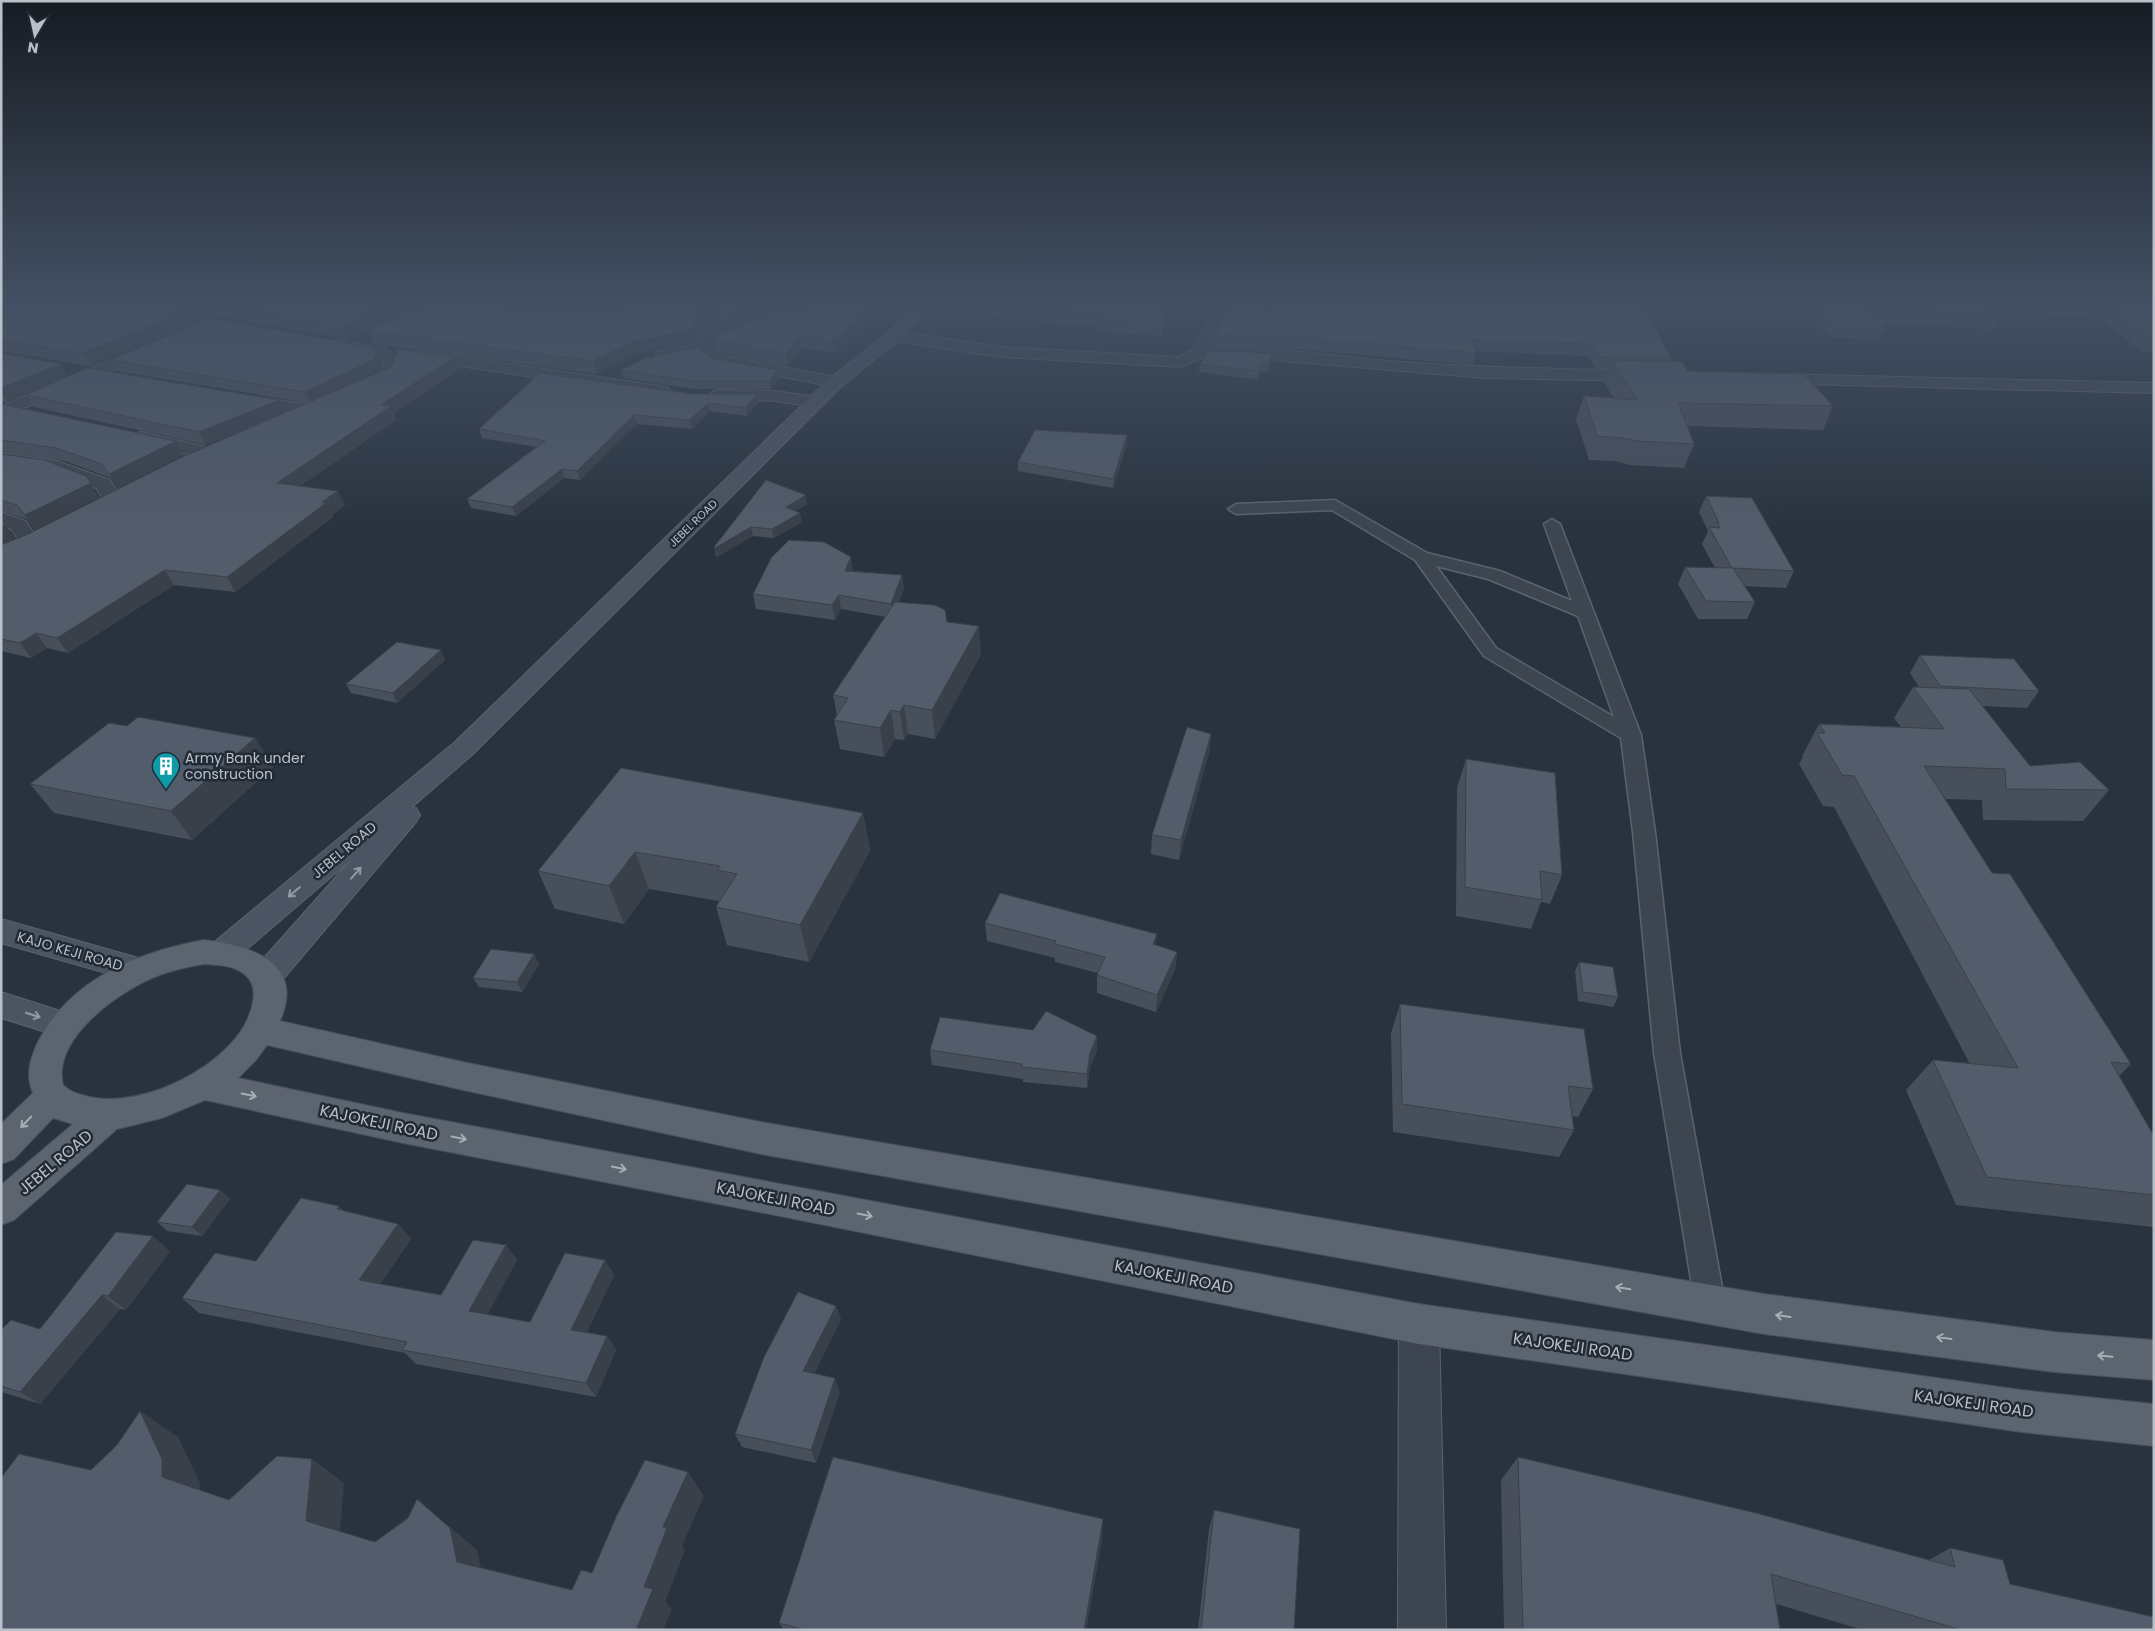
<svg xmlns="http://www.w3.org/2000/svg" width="2155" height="1631" font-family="Poppins,sans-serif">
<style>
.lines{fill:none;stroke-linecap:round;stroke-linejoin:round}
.service-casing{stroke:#5b636d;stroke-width:3}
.minor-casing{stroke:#5b636d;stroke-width:2}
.secondary-casing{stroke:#5b636d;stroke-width:2}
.primary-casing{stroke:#464e59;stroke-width:2}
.service{fill:#3d4550;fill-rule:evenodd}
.minor{fill:#3d4550;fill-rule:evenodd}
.secondary{fill:#4b5462;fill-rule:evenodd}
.primary{fill:#5b646f;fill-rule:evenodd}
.wall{fill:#474f5b}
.shaded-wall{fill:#39404a}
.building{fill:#525c6a;stroke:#39404a}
.oneway{stroke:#929aa6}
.oneway2{stroke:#a6aeb8}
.labels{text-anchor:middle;stroke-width:5;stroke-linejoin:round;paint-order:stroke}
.far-street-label{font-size:11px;fill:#b9c0ca;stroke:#212a35}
.poi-label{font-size:14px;fill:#b9c0ca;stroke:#212a35;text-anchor:start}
.street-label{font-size:14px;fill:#b9c0ca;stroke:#212a35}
.near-street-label{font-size:16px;fill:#b9c0ca;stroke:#212a35}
</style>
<rect width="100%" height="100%" fill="#29333f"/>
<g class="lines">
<g class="service-casing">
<path id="service" d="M1335,500L1427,553L1500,571L1572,601L1544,524L1552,519L1560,524L1641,735L1655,832L1680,1053L1725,1304L1721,1315L1710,1319L1699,1315L1695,1304L1654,1053L1633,832L1621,738L1484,656L1415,560L1332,510L1236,514L1228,509L1236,504ZM1436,566L1488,579L1578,616L1614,717L1496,648Z"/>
</g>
<g class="minor-casing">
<path id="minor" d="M697,303H712L720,314L714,337L751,323L759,328L757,331L715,348L725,356L836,377L842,378L845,382L842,386L836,387L720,365L714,364L700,353L663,360L657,358L655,355L657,352L696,344L704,314Z
M1202,303H1217L1228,316L1210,348C1275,346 1338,357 1403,362C1483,368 1564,369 1645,371L1651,372L1653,376L1651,380L1645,381L1486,378L1236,357L1202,358L1180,367L1002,357L894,341L886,336L894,331L1002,347L1178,357L1193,350L1212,316Z
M339,340L386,349L401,361L395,378L374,390H362L359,386L381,371L384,362L375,356L333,348L331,345L333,342Z
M147,345L153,347L155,350L153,353L1,418V406Z
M419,351L661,386L667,387L670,391L667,395L661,396L413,359L411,356L413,353Z
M1773,374L2154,383V393L1767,383L1764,379L1767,375Z
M719,390L776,391L816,397L822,398L825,402L822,406L816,407L776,401L713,399L710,395L713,391Z
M244,395L311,405L317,406L320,410L317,414L311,415L238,404L235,400L238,396Z
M141,432L215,449L217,453L215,457L208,459L134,442L132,438L134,434Z
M1,453L57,461L110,480L123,500L120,504L113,506L106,504L96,488L53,472L1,465Z
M1,512L26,521L40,543L37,547L30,549L23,547L11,529L1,525Z
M1419,1304L1433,1310L1439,1324L1446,1630H1398L1399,1324L1405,1310Z"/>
</g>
<g class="secondary-casing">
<path id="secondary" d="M917,303H933L900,339L842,386L473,754L412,807L416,808L420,815L416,822L278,985L267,988L256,985L251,976L256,967L352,859L234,960L223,964L212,960L208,952L212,944L455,742L830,378L888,333Z
M1,919L149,961L154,970L149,979L138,982L1,943Z
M1,992L76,1016L81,1025L76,1034L65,1038L1,1018Z"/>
</g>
<g class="primary-casing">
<path id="primary" d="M204,940C249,945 306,962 280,1021L463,1062L761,1122L1764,1294L2054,1332L2154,1340V1380L2054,1372L1764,1334L761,1154L463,1090L267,1045L256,1060L238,1078L403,1113L1419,1304L2021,1390L2154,1404V1446L2021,1432L1419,1344L744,1209L403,1143L205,1100L162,1118L117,1129L14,1220L1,1225V1185L73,1124L53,1118L14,1159L1,1164V1124L33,1093C25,1075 30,1059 38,1042C70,979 138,952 204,940ZM204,964C217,965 234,965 244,974C253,981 255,990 253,1001C247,1043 198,1075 161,1089C138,1097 114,1102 90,1097C79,1094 71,1093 63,1085C52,1039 116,994 152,978C169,971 186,967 204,964Z"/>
</g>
<use href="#service" class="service"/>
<use href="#minor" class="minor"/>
<use href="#secondary" class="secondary"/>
<use href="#primary" class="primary"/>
</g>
<path class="wall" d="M1,303H418L413,308L348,339L213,315L91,366L1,351Z
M714,303H885L880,310L842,346L833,353L801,348L788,366L726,354L719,349L716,336L802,306L790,308L717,334V308Z
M990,303H1205V310L1170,308L1161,336L1105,332V330L1097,329V326L989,317V305Z
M1219,303H1641L1671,358L1670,361L1687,371L1833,406L1823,430L1687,426L1694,444L1684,468L1630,465L1615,461L1589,460L1576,419L1584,396L1614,398L1604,383L1609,369H1596L1588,356L1476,351V353L1473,365L1297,349L1214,346L1215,335L1229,311H1226Z
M1796,303H2154V352L2141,351L2100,319L1991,309L2000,316L1993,329L1881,323L1885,327L1879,339L1831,338Z
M420,306L702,314L694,342L636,354L597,374L373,344L368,331Z
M377,352L382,363L379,370L343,388L454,357L459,369L394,413L396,420L300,486L345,505L332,515L333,517L235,592L174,585L68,653L47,648L31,658L1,651V518L15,539L28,534L271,419L206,445L34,407L26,395L54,382L8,402H1V353L60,364L68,377L285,412L308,403L117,371L110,360Z
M1279,354L1278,362L1271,363L1267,372L1261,371L1258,380L1199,372L1200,364Z
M712,358L777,370L779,378L770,389H694L623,378L621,370Z
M692,394H757L758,403L747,416L710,411L692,429L637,424L580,480L564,478L516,516L471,508L467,499L536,447L482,438L479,429Z
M1,404L183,455L118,488L111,478L65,461L1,452Z
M1127,444L1113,488L1018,471V462Z
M1,454L99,497L35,530L27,519L1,511Z
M766,480L807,504L795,511L802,522L774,538L753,536L717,557L716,556L714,547Z
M1706,496L1794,571L1786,588L1744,586L1755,602L1747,619H1698L1678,584L1685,567L1715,568L1702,544L1708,531L1699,512Z
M853,570V571L902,575L904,589L898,603L947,622L981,654L935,739L908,734L904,740L895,739L884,757L840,749L834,720L837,716L833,695L886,617L841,609L835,620L756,609L753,594Z
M1920,655L2039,691L2027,708L1983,706L2030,766L2109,790L2083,821L1983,820L1982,800L1945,799L1992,873L2131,1064L2119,1076L2154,1136L2153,1227L1956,1205L1906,1090L1933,1060L1970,1064L1834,807L1823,806L1799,764L1803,757L1802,756L1819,724L1901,727L1894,718L1913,687H1919L1910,673Z
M445,660L397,703L351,693L346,684Z
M127,726L255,738L273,767L192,840L54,813L30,784Z
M1211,734L1209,753L1179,860L1151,854L1152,835Z
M1466,759L1562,875L1550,904L1541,902L1531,929L1456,916L1457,788Z
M621,768L863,813L870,851L809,962L727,945L716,907L719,901L649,889L624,924L555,909L538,871Z
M985,923L1177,952L1175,970L1156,1012L1097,993V975L1098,973L1055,962V958L987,941Z
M534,954L539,964L522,992L479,987L473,978Z
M1579,962L1618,997L1613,1007L1578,1001L1575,971Z
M1400,1004L1593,1089L1578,1117L1572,1116L1574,1130L1559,1157L1393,1132L1391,1033Z
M1033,1030L1097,1036V1051L1090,1067L1087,1088L1023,1082V1079L932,1065L930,1050Z
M220,1190L230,1199L202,1236L167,1231L157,1222Z
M343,1211L398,1224L411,1239L380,1284L441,1295L506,1245L517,1260L487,1315L530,1322L605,1260L614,1275L587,1332L607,1336L616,1350L596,1397L416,1364L405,1353L199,1313L182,1298L256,1261Z
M170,1251L126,1310L120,1309L40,1404L1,1392V1330L40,1329Z
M836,1306L841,1320L814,1373L840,1392L816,1463L742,1447L735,1434Z
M1518,1457L1929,1560L1950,1548L2010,1584L2154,1630H1863L1776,1604L1780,1630H1504L1501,1480Z
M1214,1510L1294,1630H1198L1209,1529Z
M1102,1539L1086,1630H784L779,1623Z"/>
<path class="shaded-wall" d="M206,303H207L213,315L91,366L83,353Z
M393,303H418L413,308L348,339L342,327Z
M700,303L702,314L694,342L636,354L597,374L593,361Z
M767,303H814L790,308L717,334L714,322Z
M873,303H885L880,310L842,346L833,353L832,340Z
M1168,303H1170V308L1161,336V325Z
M799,336L801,348L788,366L786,353Z
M377,352L382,363L379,370L311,403L305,392Z
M1279,354L1278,362L1271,363L1267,372L1268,364L1272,355Z
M454,357L459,369L394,413L396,420L284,497L277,483L381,405Z
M1262,363L1261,371L1258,380L1259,371Z
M60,364L68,377L8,402L1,392V388Z
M777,370L779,378L770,389L769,381Z
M757,394L758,403L747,416L745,408Z
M279,400L285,413L206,445L199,432Z
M708,403L710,411L692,429L690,420Z
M634,415L637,424L580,480L577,471Z
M1127,435V444L1113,488V479Z
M176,441L183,455L118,488L109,474Z
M562,469L564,478L516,516L512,507Z
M86,476L99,497L35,530L25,515Z
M338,491L345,505L332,515L333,517L235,592L227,577Z
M806,495L807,504L787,516L786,507Z
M800,513L802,522L774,538L772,529Z
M1,518L15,539L1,547Z
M751,527L753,536L717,557L715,548Z
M851,557L853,570L847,585L845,571Z
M165,570L174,585L68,653L57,638Z
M902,575L904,589L893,618L891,604Z
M839,595L841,609L835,620L832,605Z
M979,626L981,654L935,739L932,710Z
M36,633L47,648L31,658L20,643Z
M441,650L445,660L397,703L393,693Z
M904,705L908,734L904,740L900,712Z
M891,710L895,739L884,757L880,728Z
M1211,734L1209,753L1179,860L1181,840Z
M255,738L273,767L192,840L171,811Z
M863,813L870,851L809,962L800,925Z
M635,852L649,889L624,924L609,886Z
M1157,934L1155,952L1153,944Z
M1177,952L1175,970L1156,1012L1157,995Z
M534,954L539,964L522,992L517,982Z
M1097,1036V1051L1090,1067L1087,1088V1074L1090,1053Z
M220,1190L230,1199L202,1236L192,1227Z
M339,1206L353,1221L337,1209Z
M398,1224L411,1239L373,1295L359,1280Z
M153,1236L170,1251L126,1310L108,1296Z
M506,1245L517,1260L481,1326L469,1311Z
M605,1260L614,1275L581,1344L571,1330Z
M102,1295L120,1309L40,1404L20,1392Z
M836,1306L841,1320L809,1385L803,1371Z
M607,1336L616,1350L596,1397L586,1383Z
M835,1378L840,1392L816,1463L811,1450Z
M140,1411L178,1437L200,1483V1500L162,1477Z
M312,1459L344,1483L339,1544L306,1521Z
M688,1472L704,1496L682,1546L685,1550L665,1602L672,1609L663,1630H636L644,1587L663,1527Z
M417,1499L477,1550L484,1583L457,1562Z
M1103,1519L1102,1539L1086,1630H1084Z"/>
<path class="building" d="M5,303H206L83,353L1,340V305Z
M209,303H393L342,327Z
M423,303L559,304L699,303L692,330L632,342L593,361L368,331L420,306Z
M718,303H767L714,322Z
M810,303H873L840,334L832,340L799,336L786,353L723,342L716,336L763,317Z
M990,303H1168L1161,325L1105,321L1106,318H1097L1098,315L989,305Z
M1234,303H1641L1671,358L1599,357L1591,344L1472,339L1476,353L1298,337L1215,335Z
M1814,303H1986L2000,316L1867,309L1885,327L1837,326Z
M2079,303H2154V338H2149L2108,306Z
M210,318L370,347L377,352L375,359L305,392L110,360Z
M698,347L712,358L777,370L769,381H692L621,370L646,358Z
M398,349L454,357L381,405L391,406L277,483L338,491L322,502L326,503L227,577L165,570L57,638L36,633L20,643L1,639V545L28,534L182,457L391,367Z
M1237,351L1279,354L1272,355L1268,364L1262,363L1259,371L1200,364L1207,352Z
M1,353L60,364L1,388Z
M1612,360L1682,362L1687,371L1804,374L1833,406L1678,403L1694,444L1638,441L1623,438L1597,436L1584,396L1638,400Z
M87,368L279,400L199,432L26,395Z
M540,373L692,394H757L745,408L708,403L690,420L634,415L577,471L562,469L512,507L467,499L545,441L479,429Z
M1,404H2L176,441L109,474L102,464L56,448L1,440Z
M1035,430L1127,435L1113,479L1018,462Z
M1,454L44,460L86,476L91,483L25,515L17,505L1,500Z
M766,480L806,495L786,507L800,513L772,529L751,527L715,548L714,547Z
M1706,496L1752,498L1794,571L1733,568L1755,602L1706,601L1685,567L1732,568L1709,527L1720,528L1717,523H1719Z
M1,519L5,525L1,527Z
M789,540L824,542L851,557L845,571L902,575L891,604L839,595L832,605L753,594L771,558Z
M895,602L935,605L945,610L947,622L979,626L932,710L904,705L900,712L891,710L880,728L834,720L848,698L833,695Z
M397,642L441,650L393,693L346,684Z
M1920,655L2014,659L2039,691L1940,686Z
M1913,687L1969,689L2030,766L2080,762L2109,790L2006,789L2005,769L1924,766L1992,873L2010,874L2131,1064L2111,1062L2154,1136V1195L1987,1177L1933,1060L2018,1068L1854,776L1842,775L1817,733H1825L1819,724L1944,729Z
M138,717L255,738L171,811L30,784L109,723L127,726Z
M1187,727L1211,734L1181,840L1152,835Z
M1466,759L1555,773L1562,875L1540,871L1542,900L1465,887Z
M621,768L863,813L800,925L716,907L737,874L717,870L720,866L635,852L609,886L538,871Z
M1000,893L1157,934L1153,944L1177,952L1157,995L1097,975L1105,957L1055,944L1056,941L985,923Z
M491,949L534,954L517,982L473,978Z
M1579,962L1613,967L1618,997L1583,992Z
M1400,1004L1584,1029L1593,1089L1568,1086L1574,1130L1402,1104Z
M1046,1011L1097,1036L1090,1053L1087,1074L1022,1067V1064L930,1050L940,1017L1033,1030Z
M187,1184L220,1190L192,1227L157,1222Z
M301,1198L339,1206L337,1209L398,1224L359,1280L441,1295L473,1240L506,1245L469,1311L530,1322L565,1253L605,1260L571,1330L607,1336L586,1383L402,1350L407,1342L182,1298L215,1253L256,1261Z
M116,1232L153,1236L108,1296L102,1295L20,1392L1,1386V1330L11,1320L40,1329Z
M798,1292L836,1306L803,1371L835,1378L811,1450L735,1434L764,1357Z
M140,1411L162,1459V1477L229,1500L277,1456L312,1459L306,1521L375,1542L408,1518L417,1499L450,1528L457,1562L572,1590L581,1570L592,1573L616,1517L645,1460L688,1472L663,1527L667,1528L644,1587L653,1589L636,1630H1V1478L19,1454L91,1470L117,1445Z
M833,1457L1103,1519L1084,1630H805L779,1623Z
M1518,1457L1756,1513L1955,1567L1950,1548L2003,1560L2010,1584L2154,1617V1630H1958V1629L1771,1574L1780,1630H1523Z
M1214,1510L1300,1529L1294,1630H1201Z"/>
<defs><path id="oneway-shaft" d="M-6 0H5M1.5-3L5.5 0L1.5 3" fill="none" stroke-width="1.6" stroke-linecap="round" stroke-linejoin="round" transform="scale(1.25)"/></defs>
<g class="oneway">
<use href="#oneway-shaft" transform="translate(356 873) rotate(-49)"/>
<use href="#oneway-shaft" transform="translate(294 892) rotate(140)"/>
<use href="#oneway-shaft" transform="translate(33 1015) rotate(18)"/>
</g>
<g class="oneway2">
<use href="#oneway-shaft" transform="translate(249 1095) rotate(12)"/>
<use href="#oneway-shaft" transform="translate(26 1122) rotate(134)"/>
<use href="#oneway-shaft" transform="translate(459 1138) rotate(11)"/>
<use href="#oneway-shaft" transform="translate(619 1168) rotate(11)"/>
<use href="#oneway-shaft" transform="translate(865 1215) rotate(11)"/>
<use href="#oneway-shaft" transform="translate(1623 1288) rotate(-170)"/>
<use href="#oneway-shaft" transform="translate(1783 1316) rotate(-172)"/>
<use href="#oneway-shaft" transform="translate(1944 1338) rotate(-172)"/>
<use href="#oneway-shaft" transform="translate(2105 1356) rotate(-175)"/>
</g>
<linearGradient id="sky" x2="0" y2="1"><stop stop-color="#171c23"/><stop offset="0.57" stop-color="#435063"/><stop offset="1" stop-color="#435063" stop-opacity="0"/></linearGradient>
<rect width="2155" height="532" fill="url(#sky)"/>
<defs>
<g id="building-pin" transform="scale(1.4375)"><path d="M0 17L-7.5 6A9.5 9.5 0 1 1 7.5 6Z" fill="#0f9aa8" stroke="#212a35"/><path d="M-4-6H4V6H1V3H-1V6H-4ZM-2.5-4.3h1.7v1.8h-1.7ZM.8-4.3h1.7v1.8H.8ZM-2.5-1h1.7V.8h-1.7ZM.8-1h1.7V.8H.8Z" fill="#fff"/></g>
</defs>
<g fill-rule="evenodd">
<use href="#building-pin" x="166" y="766"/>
</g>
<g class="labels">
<g class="far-street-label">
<text transform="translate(693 523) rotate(-44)" y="4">JEBEL ROAD</text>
</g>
<g class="poi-label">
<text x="185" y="763">Army Bank under<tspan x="185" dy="16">construction</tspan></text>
</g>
<g class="street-label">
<text transform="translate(344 850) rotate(-40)" y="5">JEBEL ROAD</text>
<text transform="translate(70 951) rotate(16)" y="5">KAJO KEJI ROAD</text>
</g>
<g class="near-street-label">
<text transform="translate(379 1122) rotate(12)" y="6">KAJOKEJI ROAD</text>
<text transform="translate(55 1162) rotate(-40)" y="6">JEBEL ROAD</text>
<text transform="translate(776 1198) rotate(11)" y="6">KAJOKEJI ROAD</text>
<text transform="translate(1174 1276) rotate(11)" y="6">KAJOKEJI ROAD</text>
<text transform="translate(1573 1346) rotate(8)" y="6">KAJOKEJI ROAD</text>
<text transform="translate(1974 1403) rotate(8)" y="6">KAJOKEJI ROAD</text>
</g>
</g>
<rect width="2155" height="1631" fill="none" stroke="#b9c0ca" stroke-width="5"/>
<g transform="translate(35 35) rotate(189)" stroke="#212a35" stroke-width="4" paint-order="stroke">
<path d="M0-4L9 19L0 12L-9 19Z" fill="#b9c0ca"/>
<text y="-8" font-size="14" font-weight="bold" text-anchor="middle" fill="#b9c0ca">N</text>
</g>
</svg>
